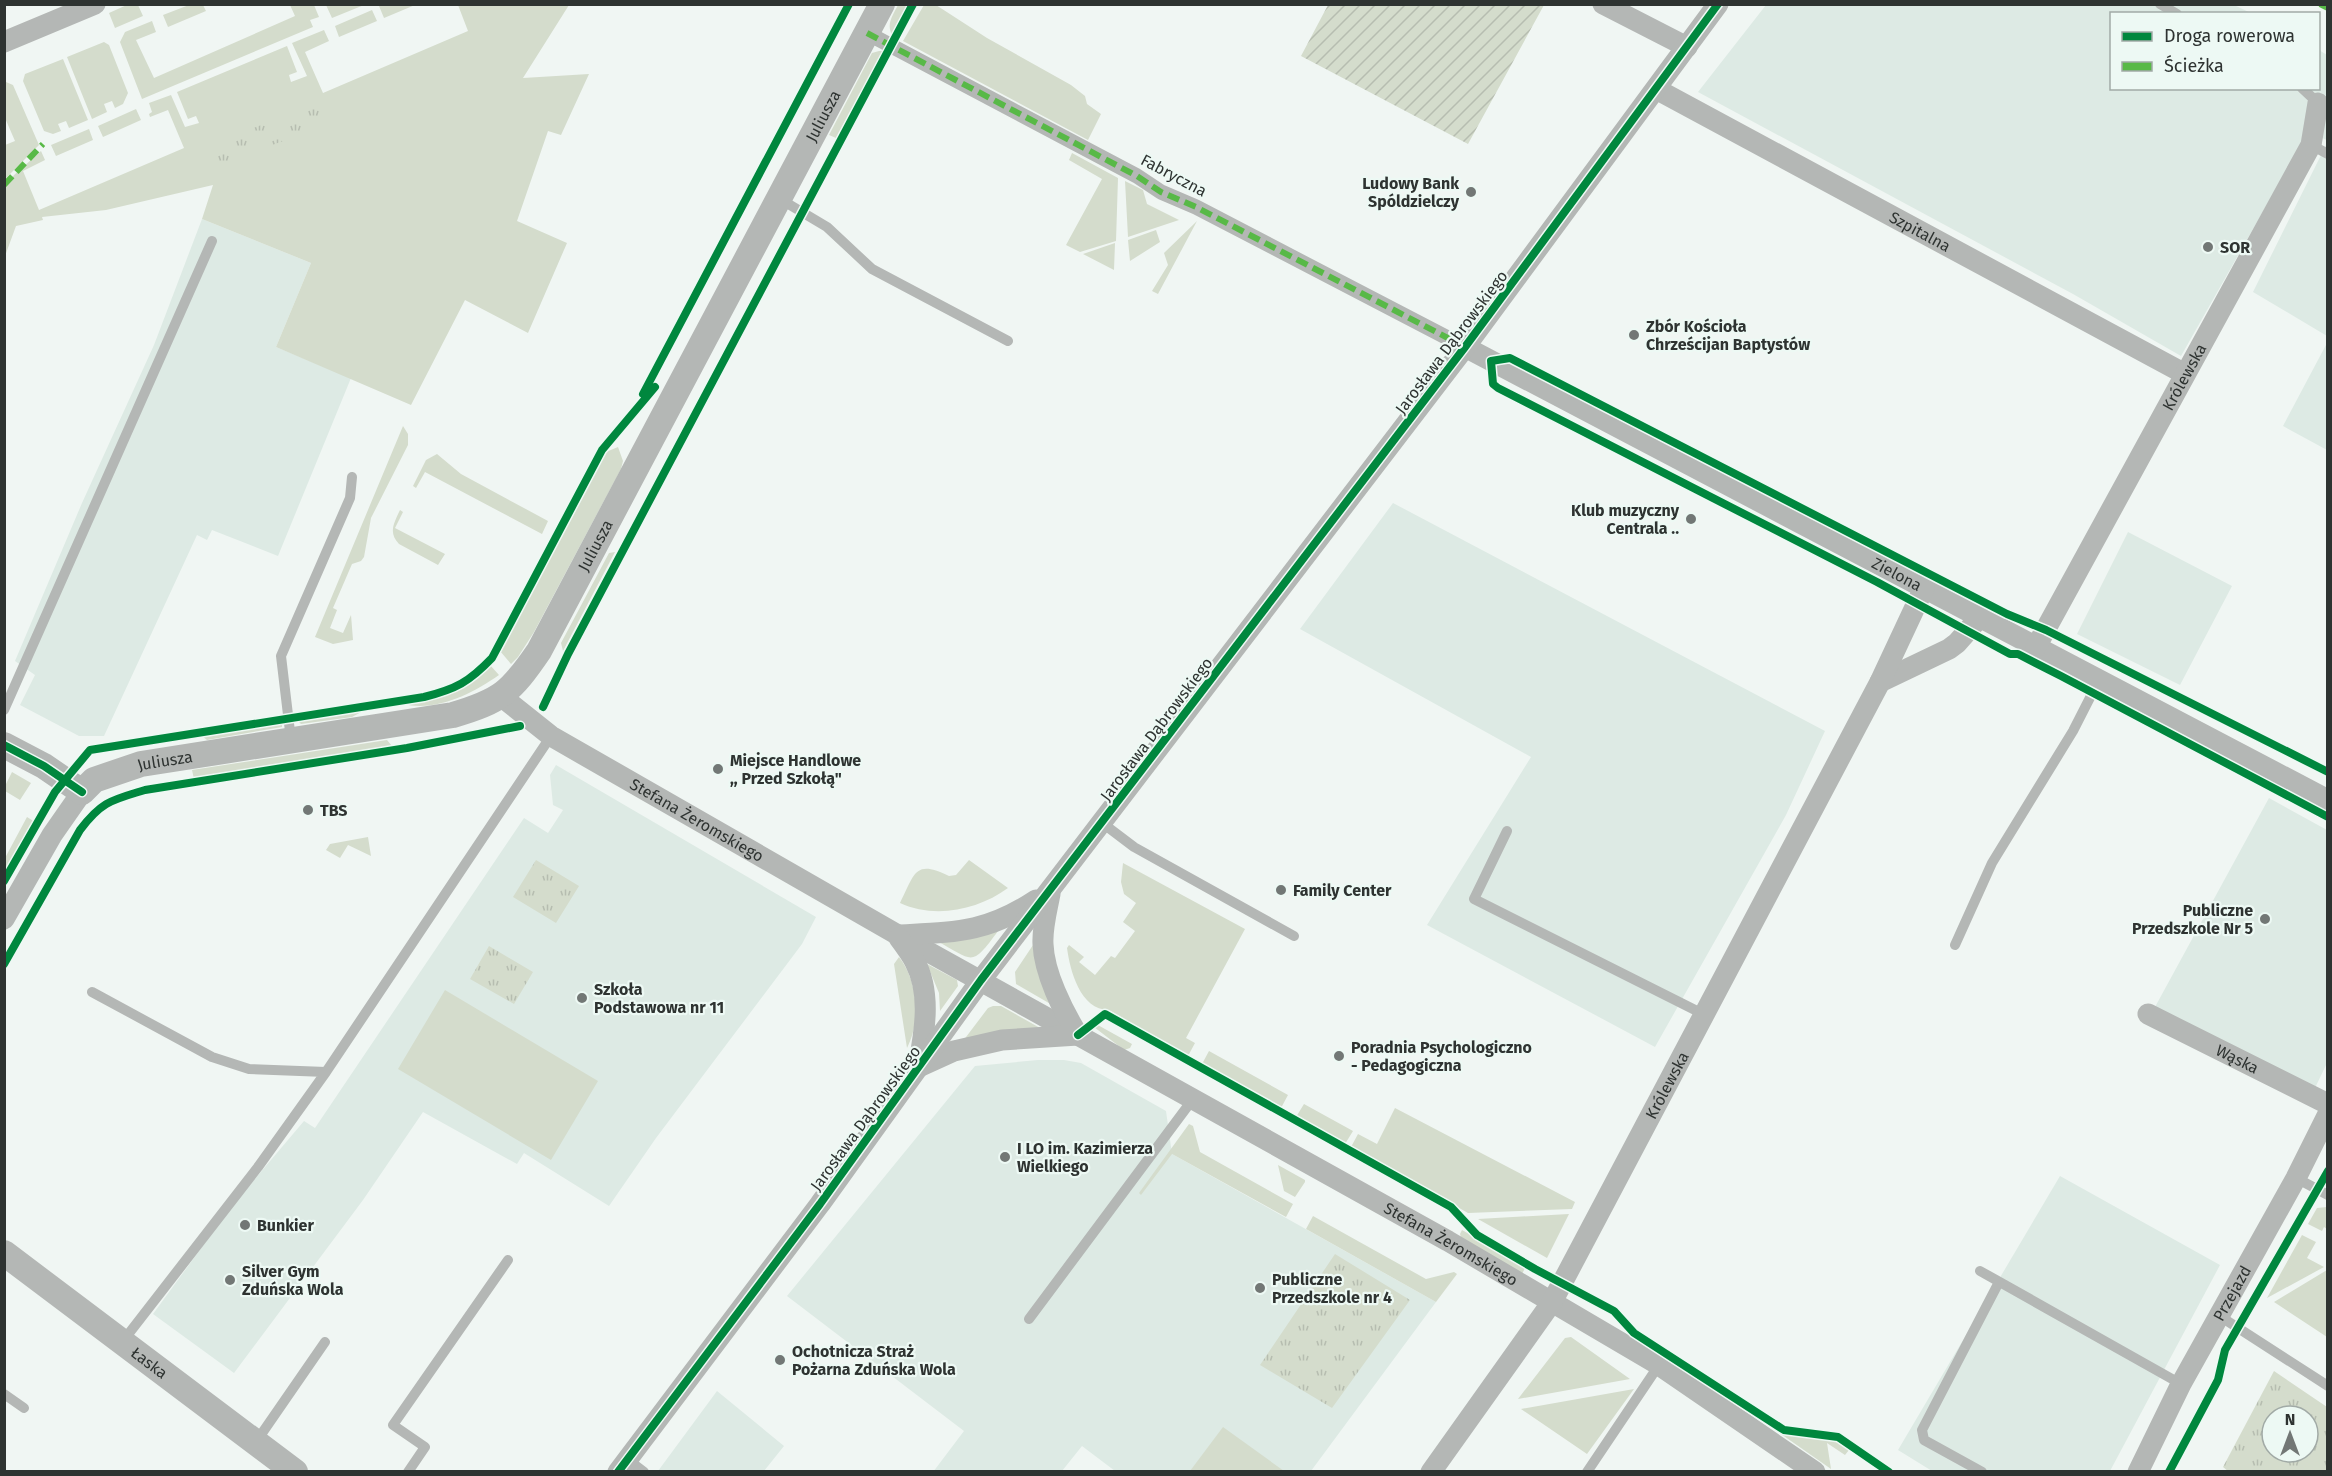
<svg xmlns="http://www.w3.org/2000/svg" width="2332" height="1476" font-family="'Fira Sans',sans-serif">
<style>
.built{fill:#ddeae4}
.grass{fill:#d4dccc}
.park{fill:url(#park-tufts);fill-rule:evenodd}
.garden{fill:url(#garden-furrows)}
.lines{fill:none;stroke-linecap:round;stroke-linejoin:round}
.service{stroke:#b4b7b5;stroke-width:10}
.pedestrian{stroke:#b4b7b5;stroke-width:15}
.minor{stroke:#b4b7b5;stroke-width:21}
.tertiary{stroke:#b4b7b5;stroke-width:26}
.quiet{stroke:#58b947;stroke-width:6;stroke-dasharray:12 6;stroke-linecap:butt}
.cycleway-casing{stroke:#edf9f4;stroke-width:11}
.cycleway{stroke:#00873e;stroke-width:8}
.poi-dot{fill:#727775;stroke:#edf9f4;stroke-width:2}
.labels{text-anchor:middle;stroke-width:4.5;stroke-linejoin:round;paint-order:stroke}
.street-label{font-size:16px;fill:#2e3331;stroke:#edf9f4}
.poi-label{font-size:16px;font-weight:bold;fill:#2e3331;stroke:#edf9f4;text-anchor:start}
</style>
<defs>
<pattern id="park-tufts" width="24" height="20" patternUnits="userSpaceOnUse" patternTransform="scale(1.5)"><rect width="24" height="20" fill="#d4dccc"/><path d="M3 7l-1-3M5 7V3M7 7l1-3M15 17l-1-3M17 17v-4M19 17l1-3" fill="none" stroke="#b6bdb0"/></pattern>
<pattern id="garden-furrows" width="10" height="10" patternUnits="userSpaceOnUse" patternTransform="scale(1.5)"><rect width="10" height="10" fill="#d4dccc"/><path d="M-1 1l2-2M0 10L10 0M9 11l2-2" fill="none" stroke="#b6bdb0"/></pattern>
</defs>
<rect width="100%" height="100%" fill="#f0f6f3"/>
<path class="built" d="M1766,5H2234L2251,13L2112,14V88H2318L2319,50L2327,55V140L2308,132L2181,356L2073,294L1698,92Z
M2327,143V336L2253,292Z
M202,219L311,263L276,347L351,378L278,556L212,530L207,540L197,535L104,736H79L20,705L35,675L15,661L82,503L154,345Z
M2327,343V450L2283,426Z
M1393,503L1825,731L1786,815L1655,1047L1427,925L1531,757L1300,629Z
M2128,532L2232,586L2180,685L2077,634Z
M556,765L816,917L802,944L656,1138L609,1206L524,1153L517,1164L423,1112L363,1200L234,1373L153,1314L232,1206L304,1121L315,1128L524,818L548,833L563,810L553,805L550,775Z
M2269,798L2327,830V1063L2314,1090L2155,1007Z
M1038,1060H1064L1081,1063L1166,1111L1172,1154L1436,1302L1311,1471H1115L1082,1446L1062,1471L933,1472L964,1431L787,1296L975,1066Z
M2060,1176L2220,1265L2110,1471H1932L1898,1450Z
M717,1391L784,1446L764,1471H658Z"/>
<path class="grass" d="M129,4L138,5L143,16L115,28L109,13Z
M384,4H415V5L384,18L379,6Z
M472,4L569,5L523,78L589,74L561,135L548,131L517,221L567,243L528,333L465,300L411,405L276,347L311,263L202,219L213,185L106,210L42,217L43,220L16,226L5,256V187L14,175L41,151L45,160L23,171L39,210L184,148L168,110L150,117L149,114L152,112L149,103L171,95L185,127L199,123L196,116L188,119L177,92L287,46L297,72L289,75L291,82L307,76L292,43L324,30L329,41L305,52L323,93L468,31L458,5Z
M189,5H203L206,11L168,27L163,15Z
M290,5H314L319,17L310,20L313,27L142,99L120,42L125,32L152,21L156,32L136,40L154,78L295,16Z
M326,5H364L332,18Z
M898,5H908L892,35C886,24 893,15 898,5Z
M924,5H936L987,38L1071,85L1085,96L1087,104L1101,114L1088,140L903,41Z
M372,10L377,21L339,37L335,26Z
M104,42L109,45L128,93L123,104L115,108L112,101L104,104L107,112L92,119L67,57Z
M879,51H883L836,138L829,135L872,53Z
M63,59L88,120L69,128L66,121L58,124L61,131L53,134L44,131L23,81L25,74Z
M6,82L13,85L39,145L5,179V145L15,141L5,118V83Z
M136,109L141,120L103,137L98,126Z
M89,129L93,140L56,156L51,145Z
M1072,153L1118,178L1116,241L1080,252L1066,245L1102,179L1069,160Z
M1125,181L1143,190L1147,204L1179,220L1128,237Z
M1197,221L1158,294L1152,291L1168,265L1164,253Z
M1156,230L1160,242L1130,261L1128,240Z
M1115,243L1114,270L1083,254Z
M403,426L408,434V445L371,518L364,557L361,561L352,564L333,608L337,610L330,628L343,633L351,615L353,640L333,644L315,637Z
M618,447L623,461L621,469L534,632L518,657L511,664L500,651L606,452Z
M437,454L461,474L548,521L542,534L425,472L416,488L413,486L426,460Z
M400,510L403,512L395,528L445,554L438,565L399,544C388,533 394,523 400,510Z
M615,552L563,651L561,643L609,553Z
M490,665L499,675C472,694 436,712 403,704C436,698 466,691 490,665Z
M363,711L352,717L301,724L298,721Z
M282,724V727L207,740L202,736Z
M387,740L392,746L194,779L192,770Z
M12,772L31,783L20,800L5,791V786Z
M27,817L35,822L5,875V858Z
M368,837L371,856L348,845L340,858L326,850L330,844Z
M969,860L1008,888C978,910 935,919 900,903C915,874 914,859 949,876L956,875Z
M1123,863L1245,929L1186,1038L1195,1043L1188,1056L1109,1010C1080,1010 1070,970 1067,948L1069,945L1084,957L1079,962L1095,975L1111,956L1115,958L1135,931L1123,922L1136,903L1124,894L1121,882Z
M998,931C971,968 974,961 937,941Z
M1033,945L1039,976L1054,1006L1016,984L1015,972Z
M899,957C918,981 921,1021 907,1048L894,964Z
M927,964L957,980L958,986L940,1011L939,993Z
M445,990L598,1081L551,1160L398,1069Z
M993,1006H1001L1040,1028L963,1041L988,1008Z
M1096,1024L1132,1044L1130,1048L1124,1050L1094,1027Z
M1209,1051L1288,1095L1281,1108L1202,1064Z
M1304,1104L1353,1131L1345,1144L1296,1117Z
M1395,1108L1575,1202L1572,1209L1468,1213L1351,1147L1358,1134L1377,1144Z
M1189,1124L1193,1126L1200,1152L1293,1204L1286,1217L1172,1154L1141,1195L1139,1193Z
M1278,1165L1305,1180V1182L1295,1197L1284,1191Z
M2327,1207V1229L2324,1227L2322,1231L2308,1224L2317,1208Z
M1569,1214L1547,1258L1478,1219Z
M1313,1216L1426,1279L1454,1272L1457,1274L1436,1302L1306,1229Z
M1462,1230L1526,1266L1522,1274L1462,1241L1460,1234Z
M2302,1235L2316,1242L2307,1258L2324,1267L2267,1298Z
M2327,1270V1337L2274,1302Z
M1571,1337L1630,1379L1518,1399L1565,1338Z
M1634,1389L1587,1454L1521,1409Z
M1223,1427L1284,1471H1190Z
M1781,1434L1833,1440L1849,1450L1845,1455L1827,1443L1831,1469Z"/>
<path class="park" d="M321,103L329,124L218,165L210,144Z
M536,860L579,886L556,923L513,897Z
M489,946L533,972L514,1004L470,979Z
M1335,1254L1410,1300L1332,1408L1260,1365Z
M2274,1371L2327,1407V1471L2229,1472L2223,1467ZM2272,1416H2308V1452H2272Z"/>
<path class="garden" d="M1328,5V4L1544,5L1468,144L1301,56Z"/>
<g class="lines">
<path class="service" d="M2160,4L2177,14
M2302,88L2318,103
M2311,145L2328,154
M780,199L827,227L872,269L1008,341
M4,710L212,241
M291,740L281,656L350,498L352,477
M1101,822L1134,847L1294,936
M1507,831L1474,899L1705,1015
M1955,945L1992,863L2073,731L2099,680
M92,992L212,1057L249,1069L326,1072
M2296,1178L2328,1195
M1980,1271L2181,1384
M2218,1315L2328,1386
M1029,1319L1193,1099
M123,1341L258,1167L326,1072L551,736
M4,1394L24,1408
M256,1442L325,1342
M627,1459L644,1472
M408,1472L425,1447L393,1425L508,1260
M1587,1472L1659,1365
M1982,1472L1924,1440L1922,1430L1999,1282"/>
<path class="pedestrian" d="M867,33L1137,176L1161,192L1196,207L1465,347"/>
<g class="minor">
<path d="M1603,4L1687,47"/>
<path d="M4,42L95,4"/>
<path id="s1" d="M1656,89L2185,374"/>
<path id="s2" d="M1465,347L2328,800"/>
<path id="s3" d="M2036,647L2311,145L2318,103"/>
<path d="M1880,682L1949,649L1957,643L1979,618"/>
<path id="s4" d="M502,697L551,736L898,935L1448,1241L1659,1365L1815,1472"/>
<path d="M4,919L52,835L82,792"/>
<path d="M898,935C956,932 986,933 1036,900"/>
<path d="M899,938C905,946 911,954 915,962C931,992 925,1030 919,1062"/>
<path id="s5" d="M2148,1014L2328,1104"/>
<path d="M921,1066L954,1051L1002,1040L1078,1035C1063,1011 1044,973 1043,944C1042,928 1047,910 1050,894"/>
<path d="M618,1472L820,1204L981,980L1465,347L1718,4"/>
<path id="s6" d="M1431,1472L1552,1302L1880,682L1924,588"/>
<path id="s7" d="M2138,1472L2181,1384L2296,1178L2328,1114"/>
</g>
<g class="tertiary">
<path id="s8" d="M4,745L44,766L82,792L94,780L141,764L453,715C501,701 511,692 539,651L882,4"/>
<path id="s9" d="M4,1253L295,1472"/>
</g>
<path class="quiet" d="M2320,4L2328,8
M867,33L1137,176L1161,192L1196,207L1465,347
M4,185L43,144"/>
<g class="cycleway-casing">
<path id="cycleway" d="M643,394L849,4
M543,707L568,654L913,4
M4,745L44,766L82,792
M2328,772L2046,630L2007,614L1510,358L1491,361L1493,384L1498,388L1877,582L2010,654H2018L2061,676L2328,817
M4,881L55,792L90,750L424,697C456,689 469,682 492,658L602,450L655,387
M4,964L80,830C102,801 112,800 145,790L407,748L520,726
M1078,1035L1105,1014L1451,1207L1477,1235L1535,1269L1614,1311L1634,1333L1784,1430L1838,1437L1889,1472
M618,1472L820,1204L981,980L1465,347L1718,4
M2169,1472L2218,1380L2225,1350L2328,1171"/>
</g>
<use href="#cycleway" class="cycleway"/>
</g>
<g class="poi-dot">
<circle cx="1471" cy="192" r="6"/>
<circle cx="2208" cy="247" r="6"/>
<circle cx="1634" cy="335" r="6"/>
<circle cx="1691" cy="519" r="6"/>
<circle cx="718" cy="769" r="6"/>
<circle cx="308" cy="810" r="6"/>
<circle cx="1281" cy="890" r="6"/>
<circle cx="2265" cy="919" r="6"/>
<circle cx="582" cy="998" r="6"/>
<circle cx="1339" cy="1056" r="6"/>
<circle cx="1005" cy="1157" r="6"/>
<circle cx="245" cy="1225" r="6"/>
<circle cx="230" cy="1280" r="6"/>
<circle cx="1260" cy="1288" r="6"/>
<circle cx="780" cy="1360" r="6"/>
</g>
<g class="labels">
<g class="street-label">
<text dy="6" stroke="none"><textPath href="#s8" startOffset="1190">Juliusza</textPath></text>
<text transform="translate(1174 175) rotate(28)" y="6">Fabryczna</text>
<text dy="6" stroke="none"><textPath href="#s1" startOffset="300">Szpitalna</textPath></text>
<text transform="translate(1451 342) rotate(-53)" y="6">Jarosława Dąbrowskiego</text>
<text dy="6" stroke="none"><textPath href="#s3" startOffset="308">Królewska</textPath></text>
<text dy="6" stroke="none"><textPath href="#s8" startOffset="704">Juliusza</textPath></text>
<text dy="6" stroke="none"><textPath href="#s2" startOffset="488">Zielona</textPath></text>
<text transform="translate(1156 729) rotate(-53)" y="6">Jarosława Dąbrowskiego</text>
<text dy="6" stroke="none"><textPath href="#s8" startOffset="182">Juliusza</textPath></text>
<text dy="6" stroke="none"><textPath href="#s4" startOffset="231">Stefana Żeromskiego</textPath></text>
<text dy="6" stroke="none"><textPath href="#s5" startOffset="100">Wąska</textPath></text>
<text dy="6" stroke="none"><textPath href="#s6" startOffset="454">Królewska</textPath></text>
<text transform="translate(865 1118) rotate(-54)" y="6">Jarosława Dąbrowskiego</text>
<text dy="6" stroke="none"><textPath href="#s4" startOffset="1096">Stefana Żeromskiego</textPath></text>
<text dy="6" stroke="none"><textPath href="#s7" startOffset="202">Przejazd</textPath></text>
<text dy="6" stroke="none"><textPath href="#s9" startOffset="182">Łaska</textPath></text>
</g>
<g class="poi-label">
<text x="1459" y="189" text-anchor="end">Ludowy Bank<tspan x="1459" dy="18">Spóldzielczy</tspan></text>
<text x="2220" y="253">SOR</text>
<text x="1646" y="332">Zbór Kościoła<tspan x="1646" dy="18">Chrześcijan Baptystów</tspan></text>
<text x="1679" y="516" text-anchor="end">Klub muzyczny<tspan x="1679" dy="18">Centrala ..</tspan></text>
<text x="730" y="766">Miejsce Handlowe<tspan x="730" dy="18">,, Przed Szkołą"</tspan></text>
<text x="320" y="816">TBS</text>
<text x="1293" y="896">Family Center</text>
<text x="2253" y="916" text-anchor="end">Publiczne<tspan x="2253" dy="18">Przedszkole Nr 5</tspan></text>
<text x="594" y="995">Szkoła<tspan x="594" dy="18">Podstawowa nr 11</tspan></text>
<text x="1351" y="1053">Poradnia Psychologiczno<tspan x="1351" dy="18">- Pedagogiczna</tspan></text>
<text x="1017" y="1154">I LO im. Kazimierza<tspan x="1017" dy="18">Wielkiego</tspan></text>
<text x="257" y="1231">Bunkier</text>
<text x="242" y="1277">Silver Gym<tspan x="242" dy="18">Zduńska Wola</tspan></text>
<text x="1272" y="1285">Publiczne<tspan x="1272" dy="18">Przedszkole nr 4</tspan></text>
<text x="792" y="1357">Ochotnicza Straż<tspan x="792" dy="18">Pożarna Zduńska Wola</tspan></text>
</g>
</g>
<rect width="2332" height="1476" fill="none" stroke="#2e3331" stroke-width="12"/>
<rect x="2110" y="12" width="210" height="78" fill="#edf9f4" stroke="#a1aaa6" stroke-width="1.5"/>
<rect x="2122" y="32" width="30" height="9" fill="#00873e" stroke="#a1aaa6" stroke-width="1.5"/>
<text x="2164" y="42" font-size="18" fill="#2e3331">Droga rowerowa</text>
<rect x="2122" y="62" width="30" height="9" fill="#58b947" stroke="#a1aaa6" stroke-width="1.5"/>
<text x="2164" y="72" font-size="18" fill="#2e3331">Ścieżka</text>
<g transform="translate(2290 1434)"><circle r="28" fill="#edf9f4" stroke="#a1aaa6" stroke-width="1.5"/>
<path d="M0-4.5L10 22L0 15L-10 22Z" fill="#727775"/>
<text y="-9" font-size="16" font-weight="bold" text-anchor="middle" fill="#2e3331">N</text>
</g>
</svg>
